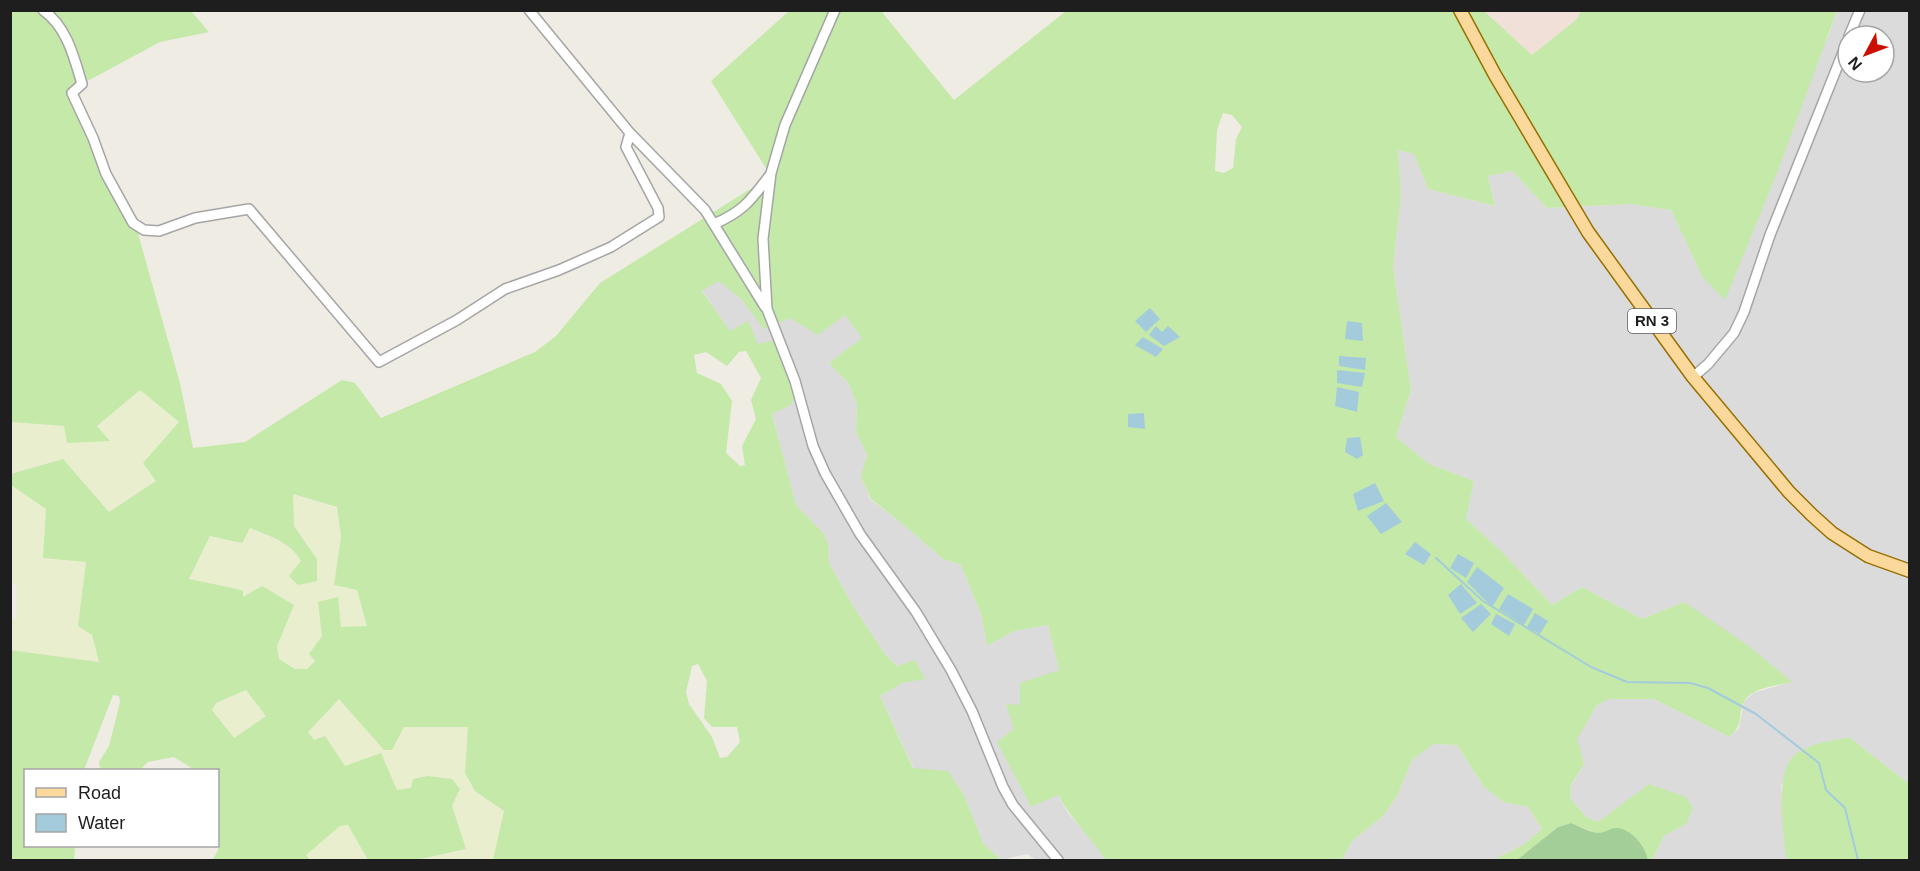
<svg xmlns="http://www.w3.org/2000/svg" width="1920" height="871" font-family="Helvetica,sans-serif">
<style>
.residential{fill:#dcdbdb;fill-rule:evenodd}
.military{fill:#f1e0d7}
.farmland{fill:#e9eecf}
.grass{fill:#c4e9a9;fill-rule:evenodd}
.forest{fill:#a4ce98}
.water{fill:#a4cbdc}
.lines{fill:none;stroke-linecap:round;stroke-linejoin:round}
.stream{stroke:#a4cbdc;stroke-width:2}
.minor-casing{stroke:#a5a5a5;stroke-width:12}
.major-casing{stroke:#977001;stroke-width:15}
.minor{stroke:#fff;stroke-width:9}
.major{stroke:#fbd99c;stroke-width:12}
.labels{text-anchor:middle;stroke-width:4.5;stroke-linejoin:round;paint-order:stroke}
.shield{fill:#fff;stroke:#626262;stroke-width:1.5}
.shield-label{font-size:15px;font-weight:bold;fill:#1e1e1e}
</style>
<rect width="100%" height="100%" fill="#efece4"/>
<path class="residential" d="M1837,11H1909V784L1849,737L1781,785L1787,860H1652L1664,836L1686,824L1598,822L1586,817L1570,798L1571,786L1584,764L1576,739L1597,705L1608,699H1654L1730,737L1739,728L1744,702L1753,693L1791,682L1684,602L1642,619L1582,587L1552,605L1502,552L1466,519L1474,481L1429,464L1396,437L1411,390L1393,267L1401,195L1398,150L1414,154L1428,189L1495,206L1488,176L1512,171L1547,208L1631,204L1671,210L1703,278L1828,37ZM1848,36H1884V72H1848Z
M719,280L742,300L764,328L790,318L845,315L863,338L829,363L849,384L857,405L856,432L867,455L862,477L870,499L905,526L943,559L961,565L981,614L987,646L1014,631L1048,625L1059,670L1020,706L1006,705L1068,813L1095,844L1106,860H1036L1027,854L1001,860L983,843L964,795L914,769L880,696L902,683L925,678L897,666L885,654L853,606L829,563L828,544L824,534L796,506L772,413L791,405L758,344L730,332L702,290Z
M1432,744L1457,745L1484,787L1504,802L1528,807L1542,829L1523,845L1493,860H1342L1352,841L1382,817L1397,796L1412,760Z"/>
<path class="military" d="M1484,11H1581L1577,19L1532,55Z"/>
<path class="farmland" d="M140,390L179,422L143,463L156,481L109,512L63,459L11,474V422L64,426L109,441L97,426Z
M11,485L46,509L86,562L79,626L92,635L99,663L11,650L10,618L16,620V584L10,582Z
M293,494L337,508L341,537L334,585L357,589L367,626L341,628L322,636L315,661L307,669H295L279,659L277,646L243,597L189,580L210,536L242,542L250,528L288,545L301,561L317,559L294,526Z
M246,690L266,716L234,738L212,710L216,703Z
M339,699L392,750L404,727H469L475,791L504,811L493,860H416L466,849L452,806L460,789L452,779L426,776L413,779L412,788L397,790L345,766L325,736L314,740L307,732Z
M348,825L368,860H310L305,855L340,826Z"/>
<path class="grass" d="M11,11H191L209,32L160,42L69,91L137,230L180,383L193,448L245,442L342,380L355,383L381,418L535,352L556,336L600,283L771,176L711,81L789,11H881L954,100L1066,11H1484L1532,55L1577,19L1581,11H1837L1777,173L1725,300L1703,278L1671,210L1631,204L1547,208L1512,171L1488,176L1495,206L1428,189L1414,154L1398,150L1401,195L1393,267L1411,390L1396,437L1429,464L1474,481L1466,519L1502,552L1552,605L1582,587L1642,619L1684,602L1749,646L1792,682C1777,686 1752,687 1744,702C1737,717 1745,722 1730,737L1654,699H1609L1597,705L1577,739L1584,764L1571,785L1570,798L1586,817L1598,822L1649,784L1686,797L1693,808L1686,824L1664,836L1652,860H1648L1647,857L1615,828L1603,833H1596L1571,823L1558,827L1517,860H1493L1523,845L1542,829L1528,807L1504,802L1484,787L1457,745L1433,744L1412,760L1397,796L1382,817L1352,841L1342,860H1106C1091,838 1071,819 1058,795L1031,807L997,742L1014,729L1006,704L1020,705V683L1059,670L1048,625L1014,631L987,646L981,614L961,565L943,559L905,526L871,499L861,477L867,455L856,432L857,405L849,384L829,363L862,338L845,315L818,335L790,318L764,329L742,300L719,281L702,291L730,331L748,321L758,344L775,340L797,392L791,405L772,414L796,505L824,534L828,544L829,563L853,606L885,654L897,666L915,660L925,679L902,683L880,696L913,768L948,771L964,795L983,843L1001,860H493L504,811L475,791L465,773L468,727H404L392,750H384L339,699L308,732L314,740L325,736L345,766L381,753L397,790L411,788L413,779L427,776L452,779L460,789L452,806L466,849L416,860H368L348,825L340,826L306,855L310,860H212C219,852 222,839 218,828V770H192L190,767L174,757L148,762L140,770H101L99,762L109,746L120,702L119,696L113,695L84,770H26V846H75L74,860H11L10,650L99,662L92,635L78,626L86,562L43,558L46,509L11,485V474L63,459L109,512L156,481L143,463L179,422L140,390L97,426L110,441L67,443L64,426L11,422ZM1223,113L1232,115L1242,127L1236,139L1233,168L1224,173L1215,171L1217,130ZM746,351L761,378L751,400L756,419L742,446L745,465L740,466L726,453L732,401L721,384L697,373L694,355L706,352L727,366L739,352ZM293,494L337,507L341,537L334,585L357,590L367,626L341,627L338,597L318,602L322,636L309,654L315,661L307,669H295L279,659L277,646L294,605L262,586L243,597V591L237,589L189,579L210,536L242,543L250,528C269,536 290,541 301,561L289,576L298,585L317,581V559L294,526ZM698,664L707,681L704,718L712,727H737L740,742L727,757L720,758L712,737L689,704L686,692L692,666ZM246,690L266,716L234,738L212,710L216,703Z
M1849,737L1909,784V860H1787C1783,838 1776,779 1790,760C1802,744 1831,741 1849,737Z"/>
<path class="forest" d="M1571,823C1579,826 1589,832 1598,833C1605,833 1610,828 1616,828C1631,828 1646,847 1648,860H1517L1558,827Z"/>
<path class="water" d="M1150,308L1160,319L1146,332L1135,321Z
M1347,321L1362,323L1363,341L1345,339Z
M1156,326L1162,332L1168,326L1180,337L1164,346L1149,335Z
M1143,337L1163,349L1156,357L1135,345Z
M1339,356L1366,358L1365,370L1339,366Z
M1337,370L1365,373L1362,387L1337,383Z
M1337,387L1359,392L1357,412L1335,406Z
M1144,413L1145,429L1128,427V414Z
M1360,437L1363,455L1357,459L1345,452L1347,438Z
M1375,483L1384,501L1358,511L1353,494Z
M1386,503L1402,522L1381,534L1367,516Z
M1415,542L1431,554L1424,565L1405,554Z
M1458,554L1474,563L1466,578L1450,568Z
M1477,567L1504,588L1492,607L1467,582Z
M1461,584L1477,603L1460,614L1448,595Z
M1508,594L1533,609L1524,625L1499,609Z
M1481,604L1491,614L1473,632L1461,618Z
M1535,613L1548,621L1540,634L1527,627Z
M1496,614L1515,624L1509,636L1491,624Z"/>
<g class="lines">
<path class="stream" d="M1436,558L1483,601L1591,667L1627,682L1690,683L1708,688L1756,714L1819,763L1826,790L1845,808L1858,860"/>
<g class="minor-casing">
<path id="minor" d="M43,10C67,27 74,57 82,84L72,93L93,138L106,174L133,223L144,230L159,231L195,218L249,209L379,362L457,320L505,289L559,270L611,247L659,217L658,208L626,147L630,133
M529,10L630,133L705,210L765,307
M835,10L785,125L771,173L763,239L767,309L795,381L813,446L825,473L860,534L916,612L951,670L972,711L1003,787L1013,805L1058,860
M1849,36L1860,10
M714,224C744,211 751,200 770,175
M1693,377L1708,364L1734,333L1744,312L1770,235L1848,40"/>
</g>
<g class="major-casing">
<path id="major" d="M1460,10L1495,75L1588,232L1693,377L1789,492L1812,515L1832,533L1868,556L1910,571"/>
</g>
<use href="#minor" class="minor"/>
<use href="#major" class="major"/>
</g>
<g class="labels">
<rect class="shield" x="1628" y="309" width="48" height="24" rx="4.5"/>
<g class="shield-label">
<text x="1652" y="326">RN 3</text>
</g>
</g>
<rect width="1920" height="871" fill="none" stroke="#1e1e1e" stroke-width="24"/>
<rect x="24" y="769" width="195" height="78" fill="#ffffff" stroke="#a5a5a5" stroke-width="1.5"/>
<rect x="36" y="788" width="30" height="9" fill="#fbd99c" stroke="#a5a5a5" stroke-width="1.5"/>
<text x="78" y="799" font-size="18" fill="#1e1e1e">Road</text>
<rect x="36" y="814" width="30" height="18" fill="#a4cbdc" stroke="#a5a5a5" stroke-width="1.5"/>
<text x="78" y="829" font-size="18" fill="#1e1e1e">Water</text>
<g transform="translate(1866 54) rotate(229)"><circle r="28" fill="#ffffff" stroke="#a5a5a5" stroke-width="1.5"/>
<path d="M0-4.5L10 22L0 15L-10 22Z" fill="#cb1001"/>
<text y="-9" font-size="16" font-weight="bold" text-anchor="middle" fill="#1e1e1e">N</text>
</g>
</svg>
